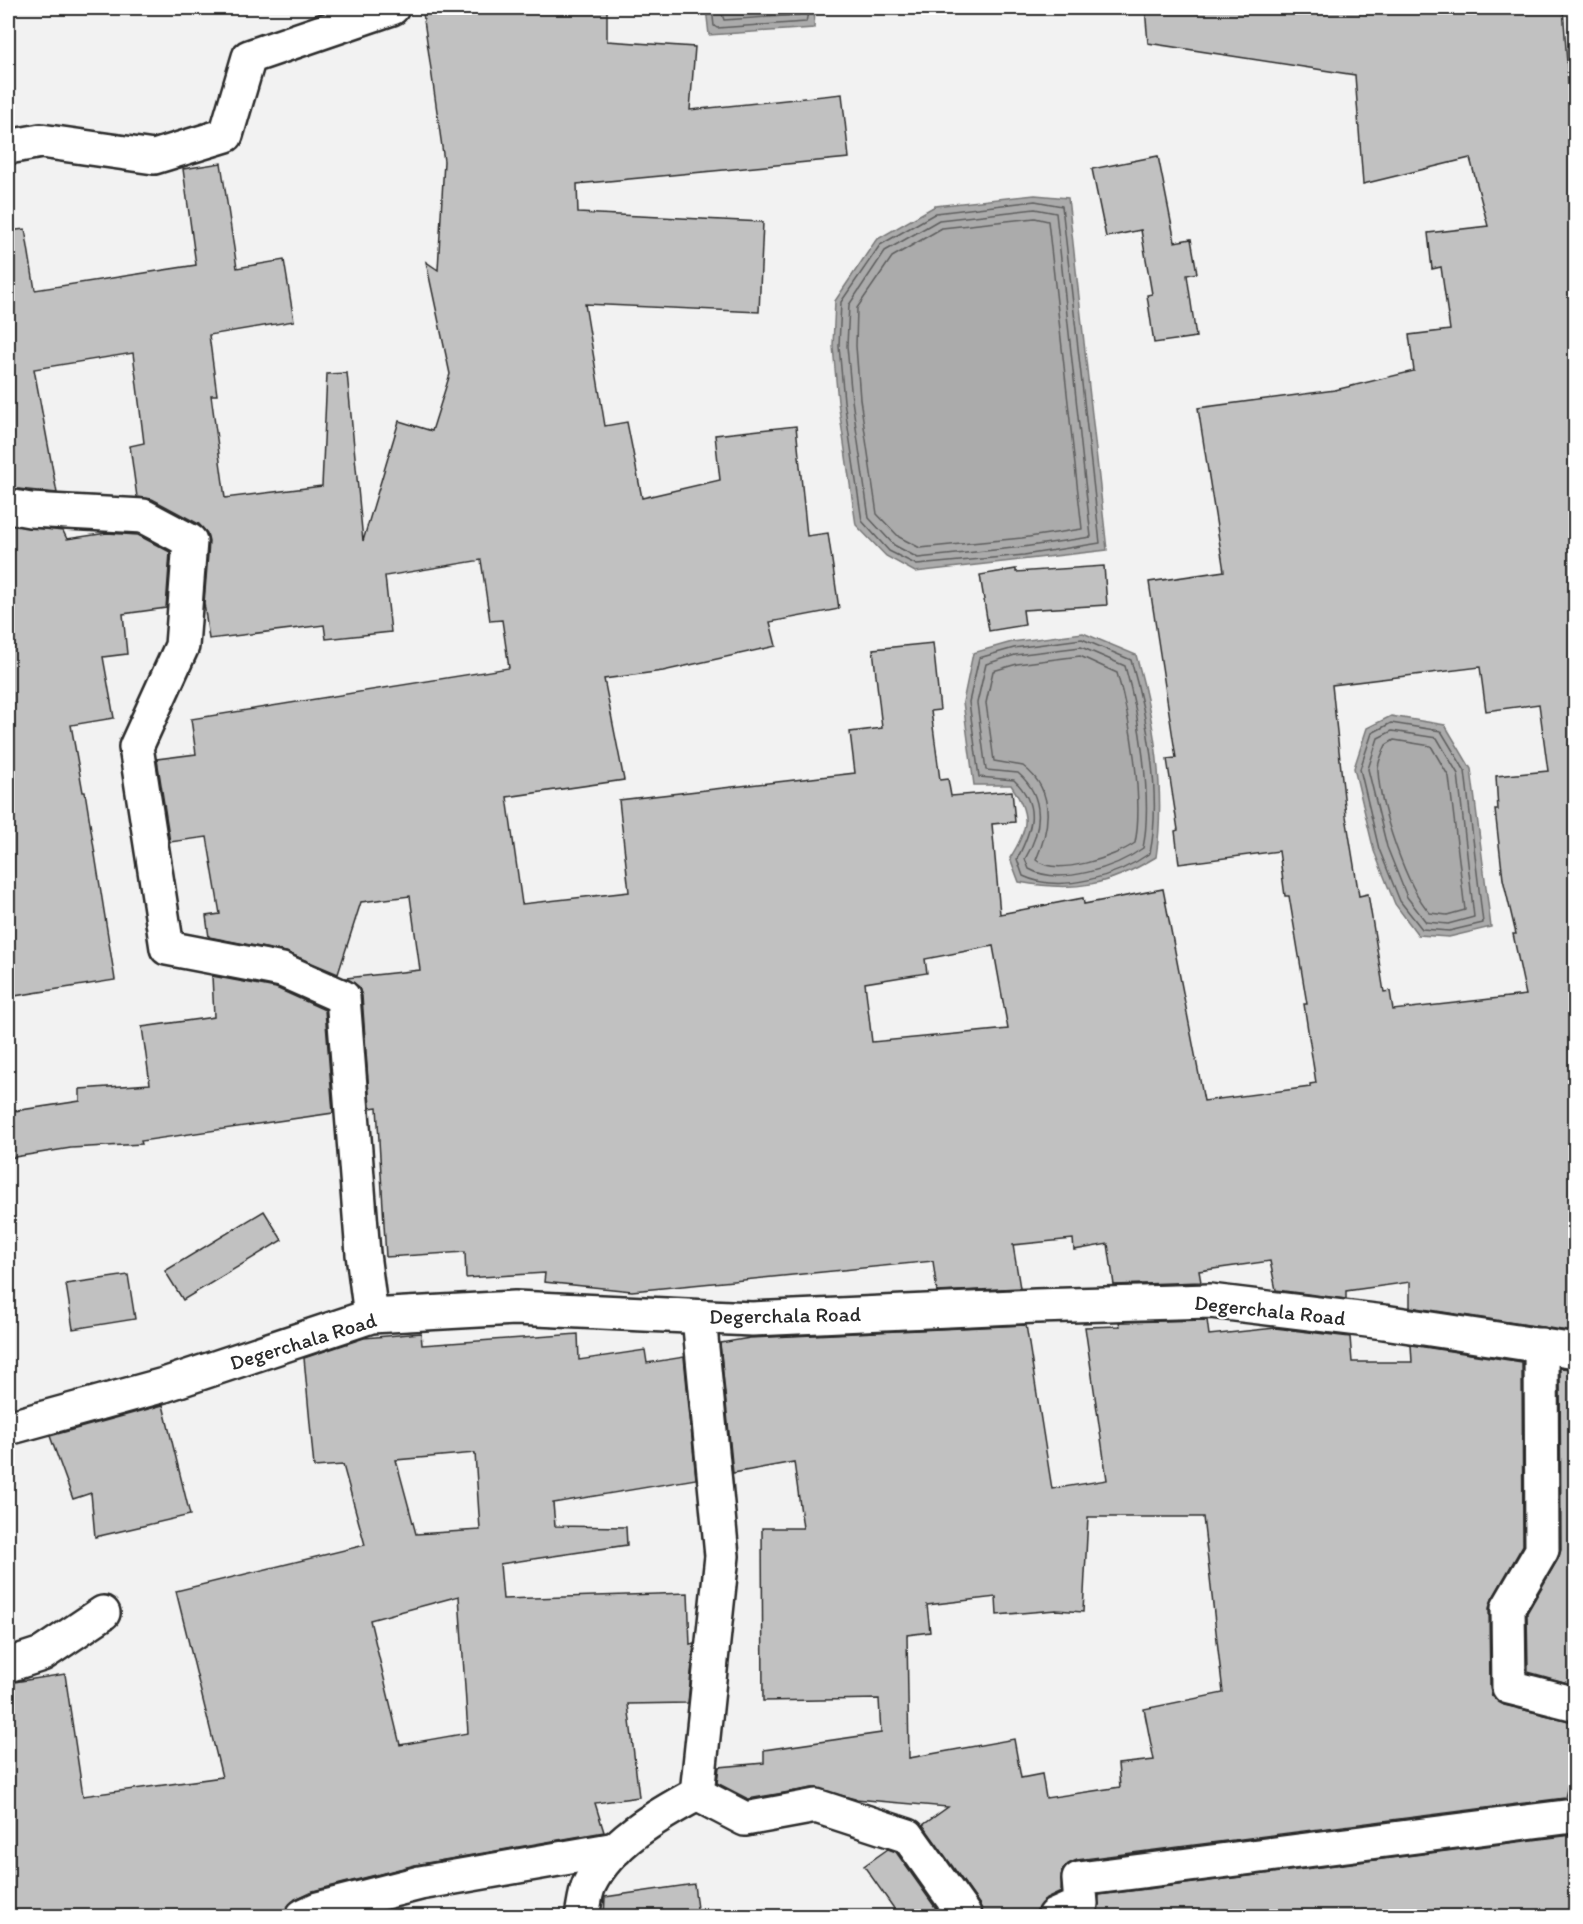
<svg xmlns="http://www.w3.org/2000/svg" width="1583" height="1924" font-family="Itim,sans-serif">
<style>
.water{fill:#ababab;stroke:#787878;stroke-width:1.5}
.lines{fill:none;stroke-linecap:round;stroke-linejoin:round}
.shore{stroke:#5e5e5e;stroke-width:1.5}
.building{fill:#c1c1c1;stroke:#2b2b2b;stroke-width:1.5;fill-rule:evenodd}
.street-casing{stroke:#2b2b2b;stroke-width:38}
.street{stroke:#fff;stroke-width:33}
.labels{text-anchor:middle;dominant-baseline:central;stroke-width:4.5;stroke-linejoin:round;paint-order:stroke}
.street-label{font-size:21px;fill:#2b2b2b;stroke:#fff}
</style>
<rect width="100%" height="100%" fill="#f2f2f2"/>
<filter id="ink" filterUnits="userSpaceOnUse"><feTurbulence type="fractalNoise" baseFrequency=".0167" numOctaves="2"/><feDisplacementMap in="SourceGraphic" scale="12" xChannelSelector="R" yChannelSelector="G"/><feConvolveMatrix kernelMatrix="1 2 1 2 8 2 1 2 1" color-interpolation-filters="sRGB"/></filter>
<g filter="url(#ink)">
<g class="water">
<polygon points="706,8 815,8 814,28 709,35"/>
<polygon points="1035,195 1068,198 1107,550 915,572 886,556 856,525 838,402 833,346 835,301 876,240 935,206"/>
<path d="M1083,633L1136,655C1154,719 1166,791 1156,857C1108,886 1074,892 1019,882L1010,858C1029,828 1031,815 1011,785H974L963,702L973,653L1012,642Z"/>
<polygon points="1391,716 1445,725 1471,769 1491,927 1449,937 1418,935 1395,904 1374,851 1354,768 1367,728"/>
</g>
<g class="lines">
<g class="shore">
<polyline points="712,8 714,26 717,28 806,22 809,8"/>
<polyline points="720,8 724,20 799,15 802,8"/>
<polygon points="1035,201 1062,206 1100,543 1024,555 917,565 889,551 862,521 844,401 839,346 841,302 880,245 936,213"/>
<polygon points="1035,209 1056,213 1091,537 1023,547 918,558 894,545 869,518 852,400 847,346 849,305 885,251 939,220"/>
<polygon points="1035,218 1048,221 1082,529 1022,538 920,548 899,537 877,514 860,399 856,346 857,308 892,257 942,228"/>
<path d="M1082,639L1131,660C1147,716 1162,796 1150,853C1118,876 1060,894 1023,876L1017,859C1032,830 1041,806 1014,780L979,777L969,702L979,658L1014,648Z"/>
<path d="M1081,647L1125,666C1139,715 1153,798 1143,848C1116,868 1059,886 1029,869L1025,859C1042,831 1046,797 1018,773L986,770L977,703L986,664L1015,655Z"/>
<path d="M1080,656L1117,673C1130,717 1144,799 1135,843C1115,857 1056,877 1036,860C1050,828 1056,791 1023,766L994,761L986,703L993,671L1017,664Z"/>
<polygon points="1391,723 1441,731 1465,771 1483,923 1449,931 1422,929 1400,901 1379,849 1360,769 1372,733"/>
<polygon points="1392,731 1437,738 1458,774 1474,917 1448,924 1426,922 1407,897 1387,847 1368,769 1378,738"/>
<path d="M1394,740L1431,746L1449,777L1465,910L1447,915L1430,913C1406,887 1380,807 1378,771C1377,763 1383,752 1386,745Z"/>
</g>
</g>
<g class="building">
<path d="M455,8H607V41L695,47L690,110L842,94L849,158L577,184L578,213L763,222L759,312L585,304L605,426L627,422L642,498L720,480L715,435L796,426L807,536L828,533L839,609L770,622L776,646L663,671L604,679L624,780L507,797L522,904L629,892L619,800L855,773L850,732L882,728L873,649L933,643L940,710L931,711L940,780L948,779L951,796L1012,791L1015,822L992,824L1000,914L1083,898L1084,904L1163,889L1204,1101L1310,1087V1084L1316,1083L1304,1004H1307L1289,896H1285L1279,851L1179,864L1175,831L1178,830L1167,759L1176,758L1149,582L1224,571L1198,408L1335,390L1414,371L1409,335L1450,330L1441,267L1432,269L1428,233L1488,226L1470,158L1363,184L1355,75L1148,43L1145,8H1563L1575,173V1332L1410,1307V1282L1346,1291V1299L1276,1290L1270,1261L1199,1271L1201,1282L1114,1285L1108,1244L1074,1250L1073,1239L1013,1245L1020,1288L937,1292L933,1261L632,1291L544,1282L545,1273L466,1278L465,1252L386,1257L377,1107L370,1108L362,996L358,986L346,978L420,970L410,896L361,902L338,974L286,952L209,937L206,916L220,914L207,837L170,842L157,759L196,754L191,719L509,668L502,620L490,621L481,560L385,576L391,632L326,639L324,625L209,639L204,603L209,542L207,533L199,524L152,499L137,497L130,446L144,443L133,353L34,369L57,493L8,488V231L25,229L35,290L196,265L183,169L221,163L237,268L284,260L294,321L209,335L217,395H211L225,498L322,486L327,374L347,373L363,541L399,421L432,431L450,374L426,262L438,270L444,161L423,13ZM1480,667L1486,711L1539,704L1548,771L1496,776L1498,810H1495L1503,879L1516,934H1513L1526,995L1393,1010L1390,991L1384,992L1368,894L1359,896L1346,816L1332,685ZM993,946L1008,1029L872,1042L865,983L927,973L925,959Z"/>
<polygon points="1158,156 1175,242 1191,239 1197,273 1187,275 1196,337 1154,343 1147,295 1152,294 1141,230 1106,237 1092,169"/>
<polygon points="8,525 63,531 67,539 107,533 138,535 170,552 166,608 123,614 127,654 103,657 114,718 71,725 83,792 85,792 115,980 8,997"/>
<polygon points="1104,566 1107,605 1023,610 1025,625 989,631 980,575 1016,569 1016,572"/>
<polygon points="212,976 276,988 325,1010 333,1113 141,1141 142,1144 71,1148 8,1158 8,1112 80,1101 80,1089 150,1084 142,1027 214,1017"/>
<polygon points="264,1211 282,1240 183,1300 165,1271"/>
<polygon points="128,1275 135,1319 73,1329 66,1284"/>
<path d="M1207,1320L1209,1335L1275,1328L1350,1337L1352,1362H1412L1411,1345L1522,1362L1523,1545L1492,1599L1489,1608L1490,1687L1492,1696L1504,1705L1575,1722V1754L1565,1798L1077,1860L1068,1864L1062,1871L1061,1892L1046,1899L1037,1911L983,1917L980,1905L923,1825L948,1807L855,1799L813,1788L748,1799L717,1783L719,1767L764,1763V1750L881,1733L879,1699L763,1701L762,1528H803L794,1462L733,1473L720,1343L750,1338L1026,1325L1052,1489L1107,1480L1085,1327L1120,1326L1119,1322ZM1088,1517H1203L1223,1693L1144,1709L1154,1760L1118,1764L1120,1787L1046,1798L1042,1774L1021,1778L1014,1739L909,1758L907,1635L930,1632L927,1605L996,1597L997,1615L1056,1610L1083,1612Z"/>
<path d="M421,1333L422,1345L578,1334L579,1360L645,1350L647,1363L684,1357L696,1479L553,1503L555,1526L626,1527L627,1545L500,1564L503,1599L688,1593L690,1645L694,1644L688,1703L628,1704L639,1797L595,1803L604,1832L415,1865L313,1891L295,1899L286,1910L259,1917H8V1683L65,1674L83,1796L222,1777L176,1591L365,1545L343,1465L314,1467L304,1358L364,1338ZM475,1453L480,1530L416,1534L396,1460ZM459,1596L468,1733L400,1745L370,1620Z"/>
<polygon points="1560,1368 1575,1369 1575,1685 1528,1672 1527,1613 1558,1559 1561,1550"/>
<polygon points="163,1405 190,1515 95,1537 91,1493 73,1499 50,1436"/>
<polygon points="1572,1835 1575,1841 1575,1917 1094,1917 1097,1913 1099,1895"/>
<polygon points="888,1849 896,1852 942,1917 900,1917 864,1866"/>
<polygon points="694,1884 698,1917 604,1917 605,1897"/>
</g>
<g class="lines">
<g class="street-casing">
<g id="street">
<polyline points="8,147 41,141 154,157 226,135 249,57 392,8"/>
<polyline points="8,506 30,510 143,516 190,541 182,646 136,747 167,948 282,970 343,997 363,1254 371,1316"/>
<polyline points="1541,1345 1542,1550 1508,1608 1509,1687 1576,1704"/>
<polyline points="8,1428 164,1385 371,1316 515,1308 752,1319 1036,1306 1210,1301 1384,1322 1576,1351"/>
<polyline points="8,1665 42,1654 103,1613"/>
<polyline points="697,1794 745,1819 816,1806 908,1836 965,1916"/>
<polyline points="303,1916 318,1909 420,1883 616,1849"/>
<path d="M582,1916C584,1907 585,1894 589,1885C609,1843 658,1815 697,1794L722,1556L699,1317"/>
<polyline points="1054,1916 1081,1904 1079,1879 1573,1816"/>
</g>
</g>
<use href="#street" class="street"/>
</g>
</g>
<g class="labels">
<g class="street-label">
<text transform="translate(1270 1310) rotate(6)">Degerchala Road</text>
<text transform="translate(785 1315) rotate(-1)">Degerchala Road</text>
<text transform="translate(303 1341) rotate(-17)">Degerchala Road</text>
</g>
</g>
<rect width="1583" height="1924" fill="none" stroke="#fff" stroke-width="30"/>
<rect x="15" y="15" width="1553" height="1894" fill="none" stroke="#2b2b2b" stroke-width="2" filter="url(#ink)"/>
</svg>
